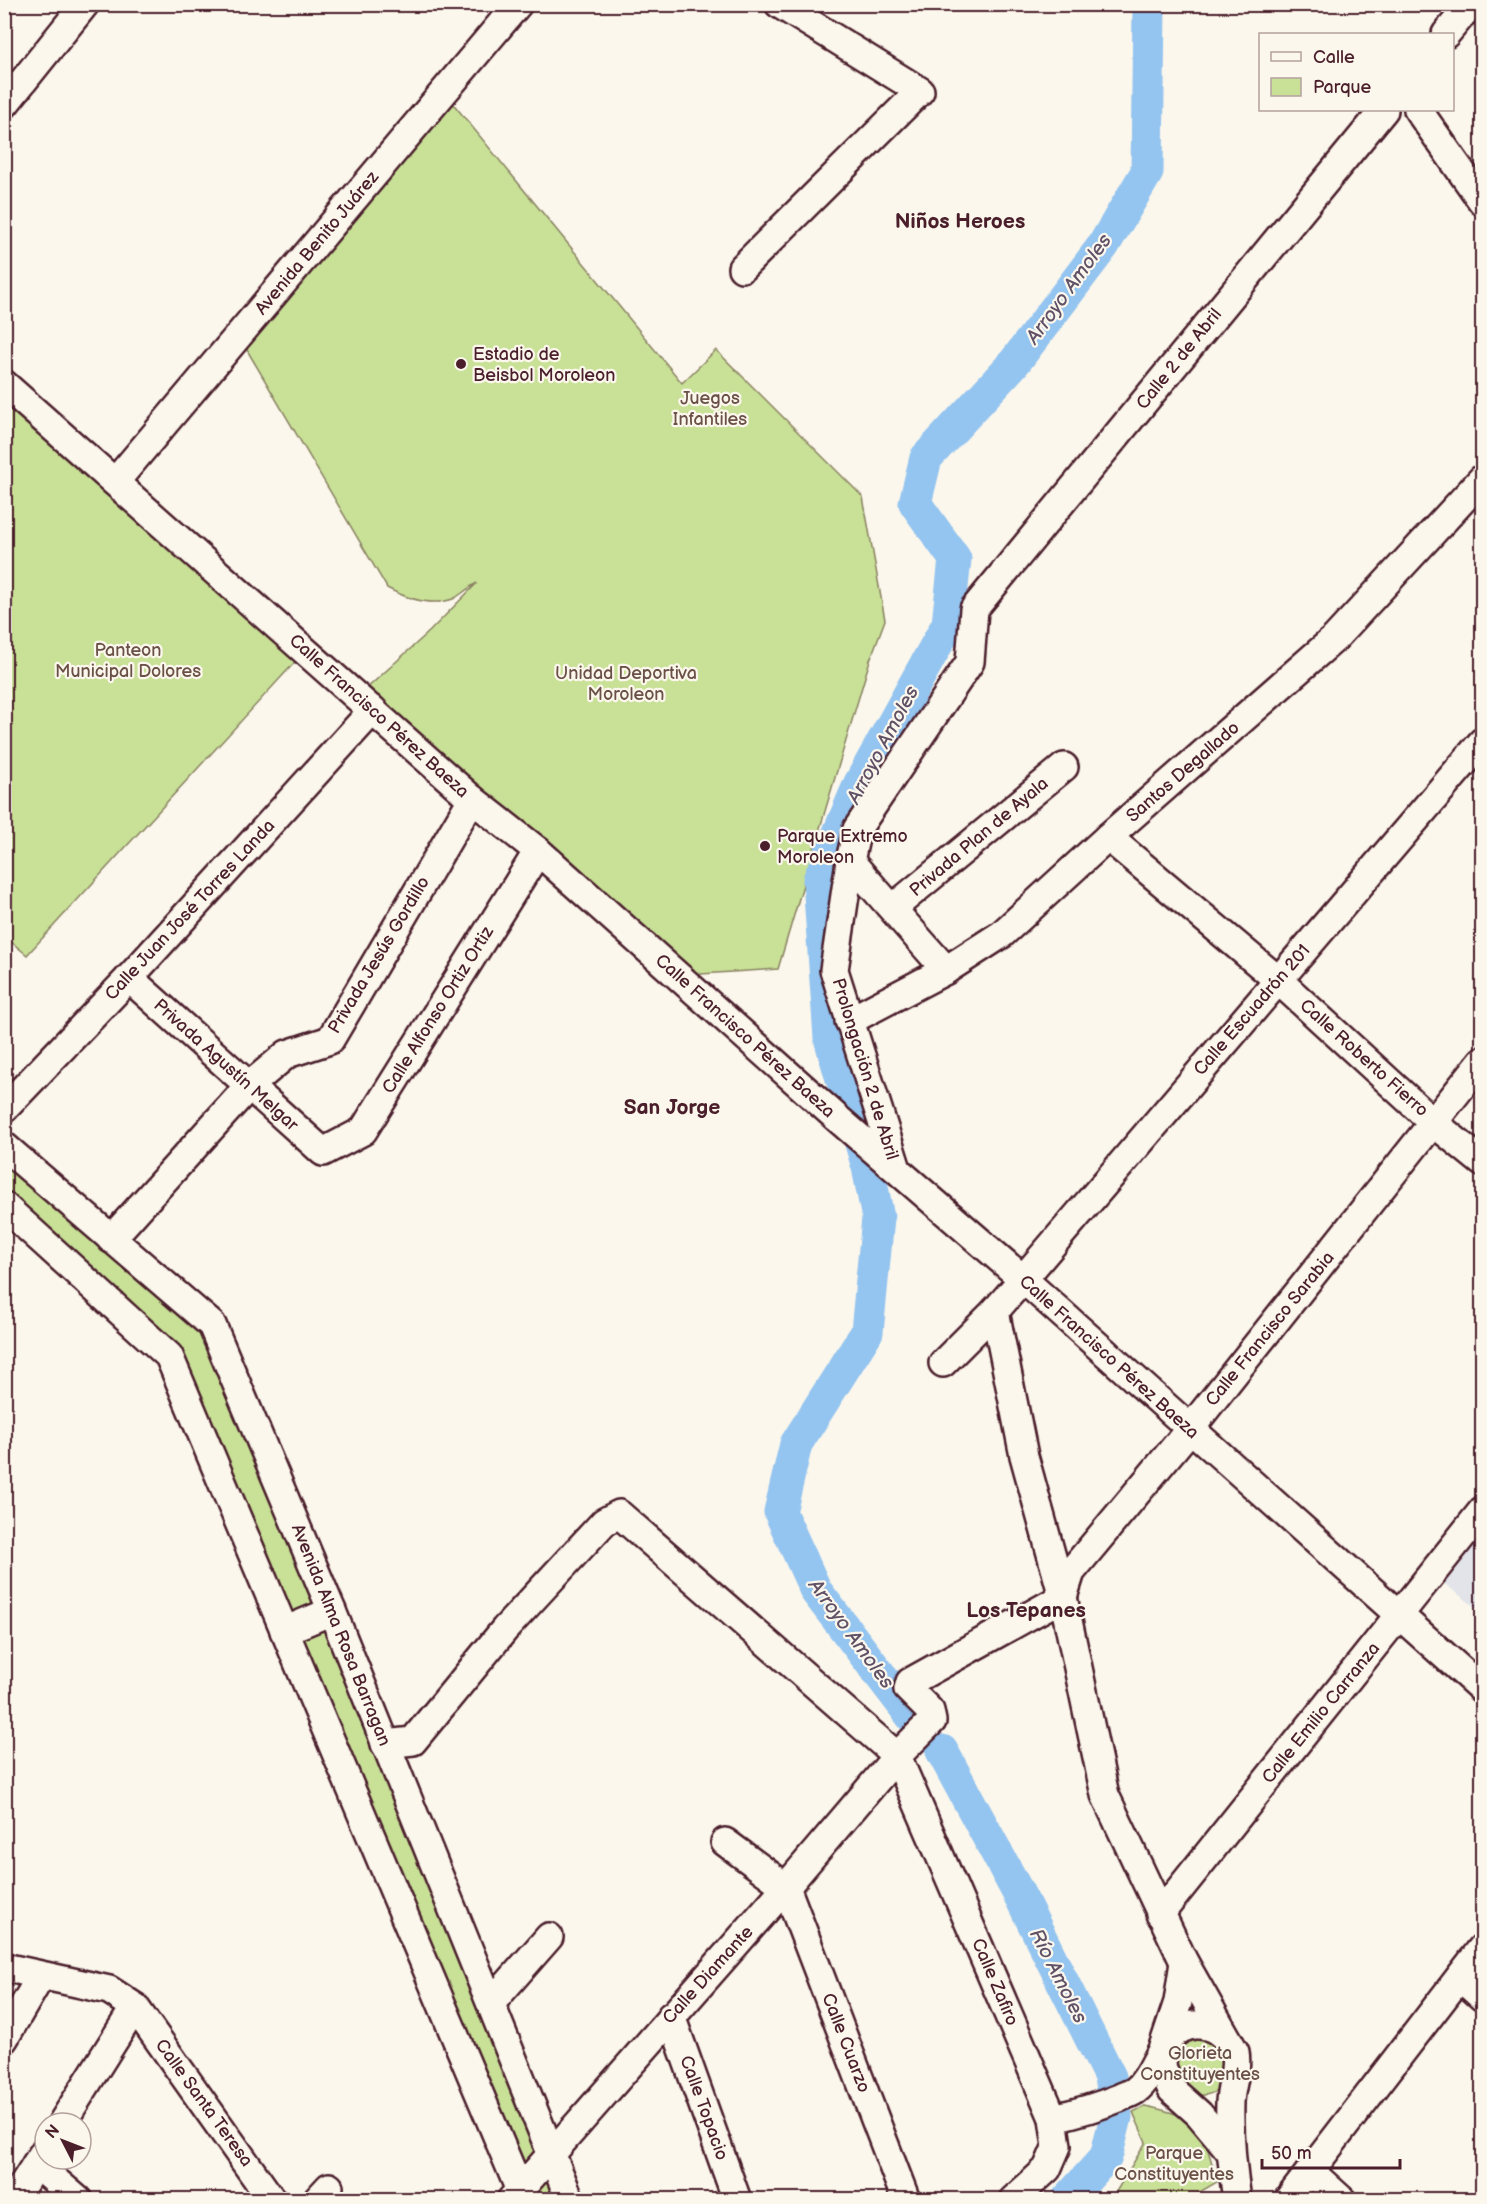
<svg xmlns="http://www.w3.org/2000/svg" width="1487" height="2204" font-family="'Balsamiq Sans',sans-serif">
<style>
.built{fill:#e2e4ea}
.green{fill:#c8e197;stroke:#898061;stroke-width:1.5}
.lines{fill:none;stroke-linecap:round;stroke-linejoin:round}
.river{stroke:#94c4f0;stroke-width:33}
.minor-casing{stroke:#4a1f2b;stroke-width:32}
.minor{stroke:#fbf7ec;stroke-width:27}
.poi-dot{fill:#4a1f2b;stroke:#fbf7ec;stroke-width:2}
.labels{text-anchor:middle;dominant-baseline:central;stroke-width:4.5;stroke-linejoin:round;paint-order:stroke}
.street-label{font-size:18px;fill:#4a1f2b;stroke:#fbf7ec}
.poi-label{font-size:18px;fill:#4a1f2b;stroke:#fbf7ec;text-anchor:start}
.park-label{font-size:18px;fill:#6a5046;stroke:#fbf7ec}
.water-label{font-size:20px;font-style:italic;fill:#605166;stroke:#fbf7ec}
.quarter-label{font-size:21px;font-weight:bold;fill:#4a1f2b;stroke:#fbf7ec}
</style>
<rect width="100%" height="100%" fill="#fbf7ec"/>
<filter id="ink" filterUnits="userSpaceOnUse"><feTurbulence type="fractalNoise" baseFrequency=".0167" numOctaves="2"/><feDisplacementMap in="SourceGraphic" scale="12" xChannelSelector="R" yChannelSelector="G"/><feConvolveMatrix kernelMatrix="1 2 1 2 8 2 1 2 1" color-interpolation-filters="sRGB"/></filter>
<g filter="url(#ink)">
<polygon class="built" points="1482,1517 1482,1612 1434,1576"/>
<g class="green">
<path d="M451,101L682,383L716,350L863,497L885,620L870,660L778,969L685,975L365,690L430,631L477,583C469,587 461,595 453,599C431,607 406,598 387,588L244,345Z"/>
<polygon points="4,384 306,650 27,955 4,936"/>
<polygon points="4,1146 209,1326 577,2199 524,2199 169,1356 5,1206"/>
<path d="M1183,2035L1226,2042L1224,2086C1212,2095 1203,2097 1189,2094L1168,2055Z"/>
<path d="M1145,2106C1204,2118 1202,2128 1217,2182L1188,2199L1111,2200L1146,2142L1133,2112Z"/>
</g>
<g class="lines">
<g class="river">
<polyline points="917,1723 816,1591 780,1512 796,1444 867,1332 878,1218 868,1167 830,1038 819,880 860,783 948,624 955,559 915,503 926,458 1014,363 1103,246 1147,172 1149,4"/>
<polyline points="942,1751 1021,1898 1110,2077 1116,2117 1106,2157 1067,2200"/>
</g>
<g class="minor-casing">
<g id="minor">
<polyline points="1446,34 1471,4"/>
<polyline points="4,105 85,4"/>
<polyline points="1418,110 1482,201"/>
<polyline points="742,268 920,91 779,4"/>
<polyline points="4,384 472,799 538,851 837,1118 1023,1279 1482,1689"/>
<polyline points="115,482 518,4"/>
<polyline points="1108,837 1278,980 1434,1123 1482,1162"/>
<polyline points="850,861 946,970"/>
<polyline points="893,908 1064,767"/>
<polyline points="129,978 323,1152 363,1131 538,851"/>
<polyline points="849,1021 946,970 1002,934 1108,837 1335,638 1482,479"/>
<polyline points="4,1109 129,978 373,710"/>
<polyline points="4,1146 212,1325 332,1611 570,2200"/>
<polyline points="897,1169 834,970 850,861 857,829 970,662 974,609 1384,110"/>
<polyline points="4,1206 169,1356 524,2200"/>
<polyline points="111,1239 249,1086 287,1054 330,1040 472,799"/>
<path d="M995,1311L1024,1456L1063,1597L1105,1795L1184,1962L1235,2052C1238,2070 1231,2085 1230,2102C1229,2136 1232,2167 1237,2200"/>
<polyline points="943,1363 995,1311 1023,1279 1482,742"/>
<polyline points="284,1631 332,1611"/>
<polyline points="385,1744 413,1741 505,1629 604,1522 619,1514 897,1756 1053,2118 1057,2146 1047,2169 1013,2200"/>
<polyline points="725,1842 786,1887 906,2200"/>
<polyline points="1160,1914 1482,1511"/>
<polyline points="1184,1962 1178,2002 1163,2047 1162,2067 1172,2090 1199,2114 1230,2151"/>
<polyline points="4,1967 109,1990 135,2007 272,2200"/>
<polyline points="1460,1977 1482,1997"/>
<polyline points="492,2002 549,1937"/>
<polyline points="671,2016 737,2200"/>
<polyline points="4,2039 41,1976"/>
<path d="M1053,2118C1076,2113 1097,2107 1119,2098C1124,2095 1131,2094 1136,2090C1160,2071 1159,2028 1195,2025C1209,2024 1218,2030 1227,2039"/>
<polyline points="62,2123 135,2007"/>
<polyline points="36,2164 78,2200"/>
<polyline points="1310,2171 1342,2200"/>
<polyline points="13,2200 45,2150"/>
<polyline points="317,2200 329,2187"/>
<polyline points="511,2200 786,1887 897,1756 932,1721 930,1711 908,1689 910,1682 1063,1597 1071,1572 1190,1429 1482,1061"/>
<polyline points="1288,2200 1482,1948"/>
</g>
</g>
<use href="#minor" class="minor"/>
</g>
</g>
<g class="poi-dot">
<circle cx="461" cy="364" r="6"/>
<circle cx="765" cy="846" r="6"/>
</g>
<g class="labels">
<g class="street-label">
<text transform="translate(317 243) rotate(-50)">Avenida Benito Juárez</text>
<text transform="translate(1179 359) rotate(-51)">Calle 2 de Abril</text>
<text transform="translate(379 716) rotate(42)">Calle Francisco Pérez Baeza</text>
<text transform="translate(1183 772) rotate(-41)">Santos Degallado</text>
<text transform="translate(979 837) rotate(-40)">Privada Plan de Ayala</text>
<text transform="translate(190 910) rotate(-47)">Calle Juan José Torres Landa</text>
<text transform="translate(379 955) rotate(-59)">Privada Jesús Gordillo</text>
<text transform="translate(438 1010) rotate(-58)">Calle Alfonso Ortiz Ortiz</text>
<text transform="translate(1252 1010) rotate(-49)">Calle Escuadrón 201</text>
<text transform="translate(745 1036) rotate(42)">Calle Francisco Pérez Baeza</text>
<text transform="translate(1364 1058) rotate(42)">Calle Roberto Fierro</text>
<text transform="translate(226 1065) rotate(42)">Privada Agustín Melgar</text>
<text transform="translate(865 1069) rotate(73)">Prolongación 2 de Abril</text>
<text transform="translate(1270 1329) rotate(-51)">Calle Francisco Sarabia</text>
<text transform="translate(1109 1357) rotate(42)">Calle Francisco Pérez Baeza</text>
<text transform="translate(341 1635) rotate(68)">Avenida Alma Rosa Barragan</text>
<text transform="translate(1321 1713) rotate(-51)">Calle Emilio Carranza</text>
<text transform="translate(708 1975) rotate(-48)">Calle Diamante</text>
<text transform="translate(995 1982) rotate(67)">Calle Zafiro</text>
<text transform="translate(846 2043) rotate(69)">Calle Cuarzo</text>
<text transform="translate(204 2103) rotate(54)">Calle Santa Teresa</text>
<text transform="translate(704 2108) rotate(70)">Calle Topacio</text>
</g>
<g class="poi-label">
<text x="473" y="354">Estadio de<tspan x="473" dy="21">Beisbol Moroleon</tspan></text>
<text x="777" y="836">Parque Extremo<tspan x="777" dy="21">Moroleon</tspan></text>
</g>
<g class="park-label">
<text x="710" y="398">Juegos<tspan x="710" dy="21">Infantiles</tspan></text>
<text x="128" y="650">Panteon<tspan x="128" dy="21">Municipal Dolores</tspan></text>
<text x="626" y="673">Unidad Deportiva<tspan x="626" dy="21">Moroleon</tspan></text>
<text x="1200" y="2053">Glorieta<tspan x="1200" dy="21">Constituyentes</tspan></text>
<text x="1174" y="2153">Parque<tspan x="1174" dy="21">Constituyentes</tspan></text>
</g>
<g class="water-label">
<text transform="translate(1069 289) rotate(-54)">Arroyo Amoles</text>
<text transform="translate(883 745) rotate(-62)">Arroyo Amoles</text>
<text transform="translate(851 1634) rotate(54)">Arroyo Amoles</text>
<text transform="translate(1058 1976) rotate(63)">Río Amoles</text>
</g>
<g class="quarter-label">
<text x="960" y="221">Niños Heroes</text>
<text x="672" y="1107">San Jorge</text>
<text x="1026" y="1610">Los Tepanes</text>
</g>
</g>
<rect width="1487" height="2204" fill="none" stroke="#fbf7ec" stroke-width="24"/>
<rect x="12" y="12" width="1463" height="2180" fill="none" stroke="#4a1f2b" stroke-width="2" filter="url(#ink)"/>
<rect x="1259" y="33" width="195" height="78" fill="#fbf7ec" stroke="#b4a19f" stroke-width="1.5"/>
<rect x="1271" y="52" width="30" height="9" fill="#fbf7ec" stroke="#b4a19f" stroke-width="1.5"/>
<text x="1313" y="63" font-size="18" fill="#4a1f2b">Calle</text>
<rect x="1271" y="78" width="30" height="18" fill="#c8e197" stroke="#b4a19f" stroke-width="1.5"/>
<text x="1313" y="93" font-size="18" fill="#4a1f2b">Parque</text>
<g transform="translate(63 2141) rotate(312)"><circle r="28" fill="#fbf7ec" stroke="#b4a19f" stroke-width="1.5"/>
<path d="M0-4.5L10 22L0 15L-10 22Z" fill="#4a1f2b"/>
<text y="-9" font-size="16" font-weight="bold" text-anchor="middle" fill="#4a1f2b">N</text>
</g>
<path d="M1262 2159v9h138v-9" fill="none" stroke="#4a1f2b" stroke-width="3"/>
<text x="1271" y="2159" font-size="18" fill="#4a1f2b" stroke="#fbf7ec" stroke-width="4.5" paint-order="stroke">50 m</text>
</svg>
